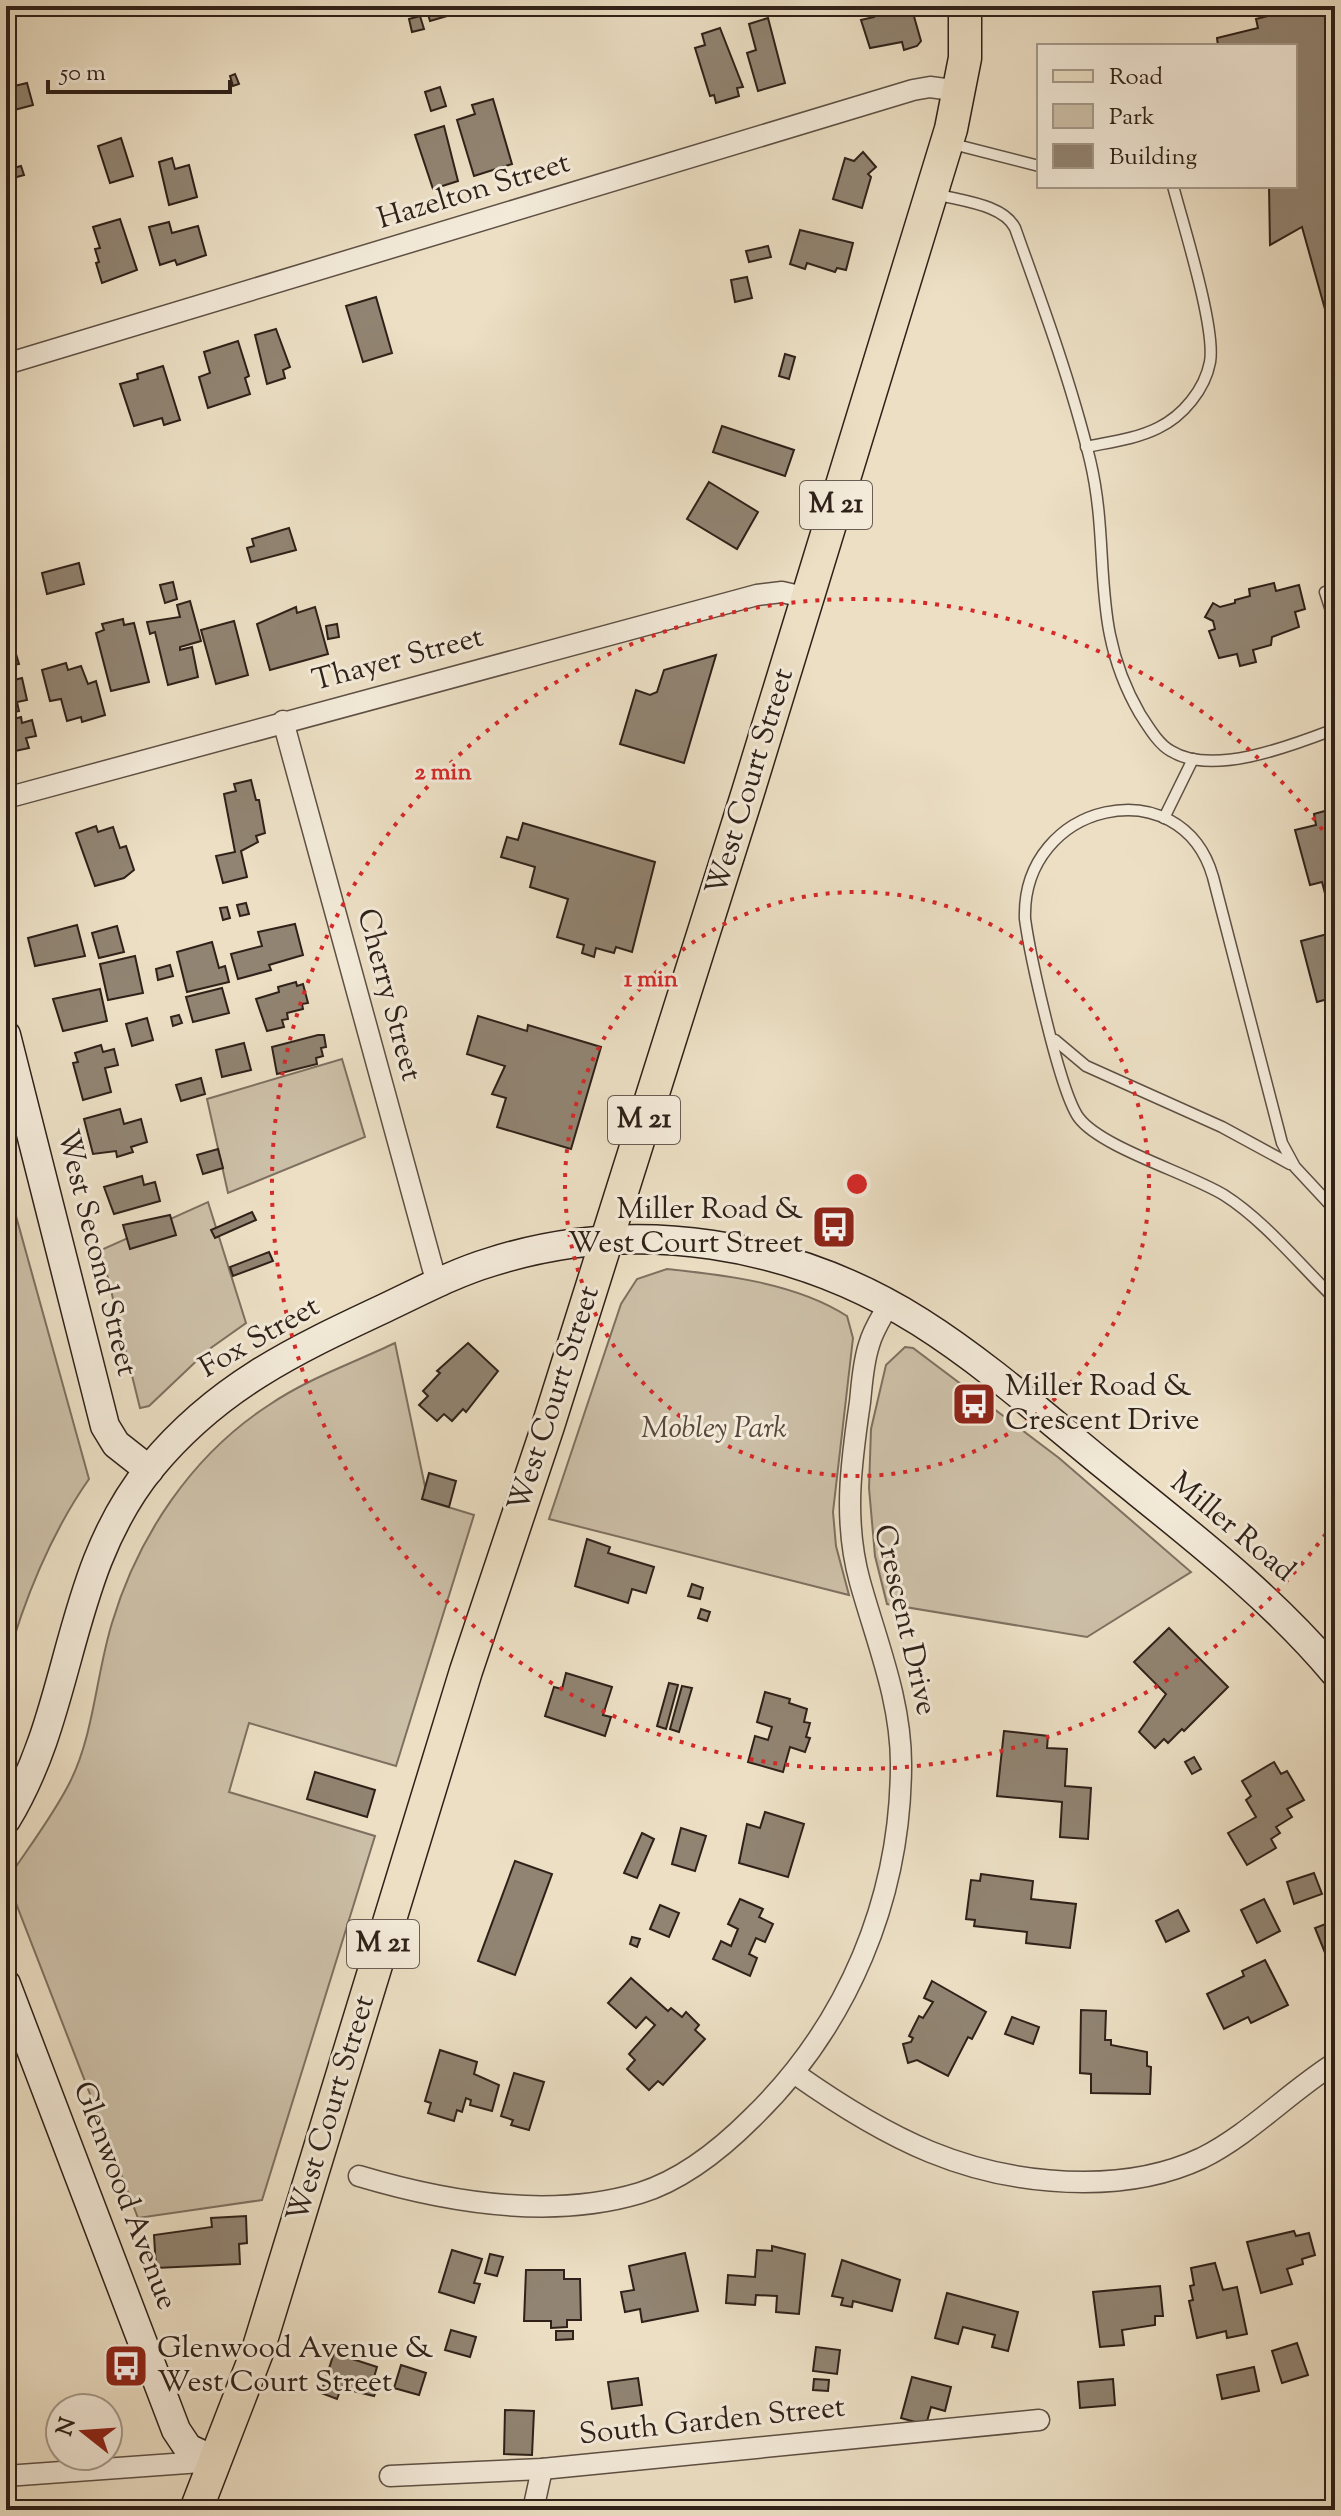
<svg xmlns="http://www.w3.org/2000/svg" width="1341" height="2516" font-family="'Sorts Mill Goudy',serif">
<style>
.green{fill:#ccbfa7;stroke:#7e7060;stroke-width:2}
.building{fill:#918472;stroke:#2f2119;stroke-width:2}
.lines{fill:none;stroke-linecap:round;stroke-linejoin:round}
.lane-casing{stroke:#5e5044;stroke-width:13}
.street-casing{stroke:#5e5044;stroke-width:23}
.secondary-casing{stroke:#2f2119;stroke-width:31}
.primary-casing{stroke:#2f2119;stroke-width:35}
.lane{stroke:#f3ead9;stroke-width:10}
.street{stroke:#f3ead9;stroke-width:20}
.secondary{stroke:#f3ead9;stroke-width:28}
.primary{stroke:#ecdfc4;stroke-width:32}
.ring{fill:none;stroke:#d62828;stroke-width:4;stroke-dasharray:4 8}
.labels{text-anchor:middle;dominant-baseline:central;stroke-width:6;stroke-linejoin:round;paint-order:stroke}
.shield{fill:#f3ead9;stroke:#6a5d53;stroke-width:2}
.shield-label{font-size:28px;font-weight:bold;fill:#2f2119}
.street-label{font-size:30px;fill:#2f2119;stroke:#f3ead9}
.poi-label{font-size:30px;fill:#2f2119;stroke:#f3ead9;text-anchor:start}
.park-label{font-size:30px;font-style:italic;fill:#56483c;stroke:#f3ead9}
.centre{fill:#d62828;stroke:#f3ead9;stroke-width:4}
.ring-label{font-size:24px;text-anchor:middle;font-weight:bold;fill:#d62828;stroke:#f3ead9;stroke-width:6;stroke-linejoin:round;paint-order:stroke}
</style>
<rect width="100%" height="100%" fill="#ecdfc4"/>
<filter id="stains"><feTurbulence type="fractalNoise" baseFrequency=".0025" numOctaves="4"/><feColorMatrix values="0 0 0 0 .2 0 0 0 0 .09 0 0 0 0 .02 0 0 0 .5 -.17"/></filter>
<radialGradient id="worn" r=".72"><stop offset=".6" stop-color="#630" stop-opacity="0"/><stop offset="1" stop-color="#630" stop-opacity=".3"/></radialGradient>
<g class="green">
<polygon points="342,1059 365,1137 228,1193 207,1099"/>
<path d="M6,1180L89,1479C51,1533 23,1602 6,1665Z"/>
<polygon points="208,1202 246,1323 208,1350 149,1406 140,1408 101,1250"/>
<path d="M667,1269C725,1275 796,1283 847,1316L853,1338L833,1512L836,1546L849,1595L549,1519L621,1304L637,1279Z"/>
<path d="M395,1343L428,1501L474,1515L396,1766L249,1723L229,1792L375,1836L262,2200L138,2218L7,1880C28,1848 53,1816 70,1782C94,1734 96,1675 112,1623C138,1536 192,1455 269,1405C307,1379 353,1363 395,1343Z"/>
<polygon points="905,1347 913,1348 1059,1458 1191,1572 1087,1637 887,1604 875,1556 869,1488 871,1429 886,1365"/>
</g>
<g class="building">
<polygon points="452,6 454,14 430,21 426,7"/>
<polygon points="898,6 911,6 921,41 917,46 904,50 902,42 870,48 861,20 874,17 873,12"/>
<polygon points="1308,6 1335,6 1335,345 1302,227 1270,245 1269,186 1295,186 1295,46 1218,46 1217,38 1258,28 1256,19"/>
<polygon points="420,16 424,29 412,32 409,19"/>
<polygon points="768,18 785,83 758,91 747,53 756,50 749,24"/>
<polygon points="720,28 743,87 737,88 739,96 716,103 714,95 710,96 695,48 705,45 702,34"/>
<polygon points="235,74 239,84 233,86 230,76"/>
<polygon points="27,83 33,105 7,112 6,88"/>
<polygon points="440,87 446,106 431,111 425,92"/>
<polygon points="493,99 512,164 474,176 457,120 475,114 472,105"/>
<polygon points="444,126 458,181 433,189 415,135"/>
<polygon points="121,138 133,176 110,183 98,146"/>
<polygon points="863,152 876,167 868,174 871,177 862,208 833,199 845,158 854,161"/>
<polygon points="172,158 175,169 189,165 197,197 169,205 159,162"/>
<polygon points="21,166 24,175 6,180 6,170"/>
<polygon points="120,219 137,270 102,283 96,263 99,262 95,249 100,248 93,227"/>
<polygon points="169,222 172,233 198,226 206,255 177,265 175,260 160,265 149,227"/>
<polygon points="800,230 853,243 846,270 837,268 835,272 807,263 805,269 790,264"/>
<polygon points="768,246 771,257 749,262 746,251"/>
<polygon points="6,272 15,306 6,309"/>
<polygon points="747,277 752,298 735,302 731,280"/>
<polygon points="376,297 392,353 363,362 346,306"/>
<polygon points="276,329 290,367 283,370 285,378 267,384 255,335"/>
<polygon points="238,341 249,376 245,378 250,394 208,408 199,377 210,373 204,352"/>
<polygon points="785,354 795,357 789,379 779,376"/>
<polygon points="163,366 180,420 164,425 162,418 134,426 120,384 138,379 137,374"/>
<polygon points="722,426 794,450 785,476 713,452"/>
<polygon points="709,482 758,512 737,549 687,519"/>
<polygon points="289,528 296,550 251,562 247,548 254,546 252,539"/>
<polygon points="79,563 84,584 47,594 42,573"/>
<polygon points="173,582 177,599 165,603 160,585"/>
<polygon points="1274,583 1276,591 1299,585 1305,609 1295,612 1299,627 1272,637 1271,645 1253,650 1256,662 1240,666 1237,654 1219,658 1209,631 1215,629 1213,621 1205,617 1213,603 1220,607 1235,603 1235,600 1250,596 1249,589"/>
<polygon points="190,601 201,641 180,647 180,650 192,647 198,677 168,685 155,632 150,634 147,622 180,617 177,605"/>
<polygon points="296,607 297,613 315,607 328,654 270,670 257,624"/>
<polygon points="123,619 124,625 134,623 149,682 111,691 96,633 104,630 102,624"/>
<polygon points="234,621 248,675 216,684 201,630"/>
<polygon points="337,624 339,637 328,639 326,626"/>
<polygon points="9,631 19,664 8,666 9,674 6,675 6,632"/>
<polygon points="716,655 684,763 620,744 636,690 650,695 657,692 664,670"/>
<polygon points="66,663 68,670 81,666 88,684 96,681 105,715 82,722 81,717 67,721 61,699 50,701 42,670"/>
<polygon points="22,678 27,700 17,702 19,711 6,714 6,682"/>
<polygon points="21,717 22,723 32,720 36,736 26,738 29,748 6,753 6,721"/>
<polygon points="251,780 256,800 259,800 265,833 256,836 258,842 241,851 247,877 223,883 216,856 235,852 224,794 236,791 234,784"/>
<polygon points="1335,808 1335,997 1317,1002 1301,941 1335,932 1322,882 1310,885 1295,830 1316,825 1314,814"/>
<polygon points="523,823 655,862 632,952 616,947 614,953 596,948 594,957 582,953 584,945 557,937 568,899 530,887 535,867 501,857 507,837 518,840"/>
<polygon points="96,826 98,832 113,827 120,848 126,846 134,870 124,878 95,886 76,833"/>
<polygon points="246,903 249,914 240,916 237,905"/>
<polygon points="227,907 230,918 223,920 220,908"/>
<polygon points="295,924 303,955 269,965 271,970 238,979 231,954 262,946 258,932"/>
<polygon points="77,925 85,956 35,966 28,938"/>
<polygon points="117,926 124,952 99,958 92,933"/>
<polygon points="212,942 219,968 225,966 229,982 187,992 177,952"/>
<polygon points="135,956 143,993 108,1000 100,964"/>
<polygon points="170,965 173,976 158,980 156,969"/>
<polygon points="296,982 297,986 303,984 308,1003 302,1004 303,1009 287,1013 288,1019 282,1020 284,1027 267,1031 256,999 279,992 278,987"/>
<polygon points="222,988 229,1013 193,1022 186,997"/>
<polygon points="100,989 107,1021 63,1031 53,999"/>
<polygon points="179,1015 182,1023 173,1026 171,1017"/>
<polygon points="478,1016 527,1031 528,1025 601,1047 571,1149 497,1127 506,1098 492,1094 505,1066 467,1054"/>
<polygon points="147,1018 153,1040 132,1046 126,1024"/>
<polygon points="318,1035 324,1035 326,1047 321,1048 323,1056 316,1058 317,1064 277,1074 272,1047"/>
<polygon points="244,1043 251,1070 222,1077 216,1050"/>
<polygon points="101,1045 103,1052 114,1049 118,1065 105,1068 111,1092 83,1100 73,1063 78,1062 75,1053"/>
<polygon points="201,1078 205,1094 181,1101 176,1085"/>
<polygon points="120,1109 124,1124 141,1119 147,1142 131,1147 133,1152 117,1157 116,1151 93,1154 84,1119"/>
<polygon points="218,1149 223,1168 203,1174 197,1155"/>
<polygon points="142,1176 144,1185 155,1182 160,1201 114,1214 104,1187"/>
<polygon points="252,1212 256,1220 215,1238 211,1230"/>
<polygon points="170,1215 176,1235 130,1249 123,1225"/>
<polygon points="269,1252 273,1261 233,1276 230,1267"/>
<polygon points="468,1343 498,1371 466,1412 463,1409 452,1421 444,1414 437,1421 419,1405 428,1396 423,1391 440,1373 437,1371"/>
<polygon points="429,1473 456,1481 449,1507 422,1499"/>
<polygon points="587,1539 610,1547 608,1553 654,1567 646,1593 632,1589 628,1603 575,1586"/>
<polygon points="692,1584 703,1588 700,1599 688,1596"/>
<polygon points="701,1609 710,1612 707,1621 698,1618"/>
<polygon points="1169,1628 1228,1687 1184,1731 1182,1729 1168,1743 1164,1739 1155,1748 1139,1732 1166,1694 1134,1662"/>
<polygon points="566,1673 612,1687 603,1715 611,1717 605,1736 545,1716 554,1687 562,1689"/>
<polygon points="669,1683 678,1685 666,1729 657,1726"/>
<polygon points="682,1686 692,1688 679,1732 670,1729"/>
<polygon points="765,1692 790,1699 789,1703 807,1709 804,1722 810,1723 806,1737 810,1738 805,1752 790,1747 783,1772 748,1762 755,1736 768,1740 772,1727 757,1722"/>
<polygon points="1004,1731 1048,1736 1047,1748 1067,1749 1065,1786 1091,1788 1088,1839 1060,1837 1062,1802 997,1796"/>
<polygon points="1194,1757 1201,1769 1192,1774 1185,1762"/>
<polygon points="1274,1762 1281,1774 1287,1771 1304,1800 1287,1809 1292,1817 1276,1827 1280,1833 1271,1839 1276,1848 1247,1865 1228,1833 1256,1817 1246,1800 1251,1796 1242,1781"/>
<polygon points="315,1772 375,1790 367,1817 307,1799"/>
<polygon points="765,1812 804,1824 788,1877 739,1863 747,1824 760,1828"/>
<polygon points="681,1828 706,1836 695,1871 672,1864"/>
<polygon points="642,1833 654,1839 637,1878 624,1873"/>
<polygon points="515,1861 552,1874 515,1975 478,1961"/>
<polygon points="1314,1873 1322,1894 1294,1904 1287,1882"/>
<polygon points="981,1874 1033,1881 1031,1899 1076,1904 1070,1948 1026,1943 1027,1932 974,1926 975,1920 966,1919 971,1880 980,1881"/>
<polygon points="740,1899 763,1909 759,1917 773,1924 765,1942 756,1938 749,1954 757,1958 750,1976 713,1959 721,1941 731,1946 738,1929 728,1924"/>
<polygon points="1264,1899 1280,1931 1257,1943 1241,1910"/>
<polygon points="660,1905 679,1913 669,1937 650,1929"/>
<polygon points="1178,1910 1189,1931 1166,1942 1156,1921"/>
<polygon points="1328,1923 1331,1932 1335,1930 1335,1964 1330,1965 1315,1928"/>
<polygon points="632,1937 640,1939 637,1947 630,1944"/>
<polygon points="1265,1960 1288,2005 1251,2023 1248,2017 1224,2029 1207,1994 1244,1976 1242,1971"/>
<polygon points="631,1978 668,2011 671,2008 682,2017 686,2012 699,2025 695,2030 705,2039 663,2085 658,2081 649,2090 627,2069 635,2060 629,2054 655,2025 646,2017 636,2028 608,2003"/>
<polygon points="932,1981 986,2012 972,2039 968,2037 948,2076 917,2060 908,2063 903,2044 911,2042 913,2038 909,2036 919,2016 923,2018 933,2002 924,1998"/>
<polygon points="1081,2010 1106,2011 1105,2040 1111,2040 1111,2045 1147,2052 1147,2066 1151,2067 1150,2094 1091,2093 1091,2074 1080,2073"/>
<polygon points="1012,2017 1039,2027 1033,2044 1005,2034"/>
<polygon points="440,2050 477,2062 474,2074 499,2085 492,2111 470,2105 471,2100 466,2098 462,2112 457,2110 454,2121 428,2113 431,2103 425,2101"/>
<polygon points="514,2073 544,2082 529,2130 511,2125 513,2120 501,2116"/>
<polygon points="246,2216 247,2243 239,2244 240,2264 156,2268 154,2235 212,2227 211,2218"/>
<polygon points="1294,2231 1296,2236 1309,2233 1315,2255 1302,2259 1303,2264 1287,2269 1292,2284 1261,2293 1247,2242"/>
<polygon points="772,2246 805,2254 799,2314 776,2312 777,2296 756,2295 755,2305 726,2303 728,2275 755,2277 757,2250 772,2251"/>
<polygon points="452,2250 482,2259 474,2283 480,2284 474,2303 439,2292"/>
<polygon points="685,2253 698,2311 642,2322 640,2309 625,2312 621,2292 634,2290 629,2266"/>
<polygon points="490,2254 503,2257 497,2276 485,2273"/>
<polygon points="842,2260 900,2280 892,2311 853,2301 852,2307 841,2305 843,2298 832,2296"/>
<polygon points="1215,2263 1223,2290 1237,2287 1247,2334 1227,2338 1226,2331 1197,2338 1189,2301 1193,2300 1190,2286 1194,2285 1191,2268"/>
<polygon points="526,2270 564,2270 564,2279 580,2279 581,2320 567,2320 567,2327 551,2328 551,2321 524,2321"/>
<polygon points="1160,2286 1163,2316 1155,2316 1155,2325 1122,2330 1124,2345 1100,2347 1093,2292"/>
<polygon points="947,2293 1018,2312 1008,2351 992,2347 995,2335 963,2327 958,2344 935,2338"/>
<polygon points="451,2330 476,2337 470,2357 445,2350"/>
<polygon points="556,2331 573,2331 573,2339 556,2340"/>
<polygon points="1297,2343 1308,2375 1282,2383 1272,2351"/>
<polygon points="816,2347 840,2350 837,2374 813,2371"/>
<polygon points="334,2353 377,2367 372,2384 378,2386 374,2396 341,2388 337,2399 321,2393"/>
<polygon points="401,2365 426,2373 419,2395 394,2388"/>
<polygon points="1254,2367 1259,2391 1222,2399 1217,2375"/>
<polygon points="912,2377 951,2387 945,2411 931,2407 926,2425 901,2418"/>
<polygon points="638,2378 642,2405 612,2409 608,2382"/>
<polygon points="814,2379 829,2380 828,2391 813,2390"/>
<polygon points="1113,2379 1115,2405 1080,2408 1078,2382"/>
<polygon points="505,2410 534,2411 532,2455 504,2454"/>
</g>
<g class="lines">
<g class="lane-casing">
<g id="lane">
<polyline points="949,143 1039,166"/>
<path d="M936,194C960,201 1003,204 1015,228C1042,303 1071,382 1090,460C1112,552 1088,625 1140,714C1148,726 1158,744 1171,751C1213,777 1293,745 1335,729"/>
<path d="M1086,447C1110,442 1136,439 1158,428C1183,416 1205,389 1210,362C1216,328 1183,224 1173,186"/>
<polyline points="1325,592 1335,623"/>
<polyline points="1164,818 1193,759"/>
<polyline points="1055,1040 1086,1066 1222,1127 1290,1164"/>
<path d="M1335,1210L1295,1167L1282,1143L1213,877C1181,766 1021,802 1025,919C1030,955 1060,1093 1079,1118C1102,1148 1188,1173 1224,1195C1265,1221 1300,1265 1335,1299"/>
</g>
</g>
<g class="street-casing">
<g id="street">
<polyline points="6,364 913,90 930,87 960,91"/>
<polyline points="283,721 437,1284"/>
<polyline points="6,798 757,595 782,592 808,598"/>
<path d="M794,2073C886,2138 969,2182 1084,2182C1123,2182 1166,2175 1202,2158C1250,2134 1289,2092 1335,2063"/>
<path d="M359,2176C446,2202 550,2220 640,2193C682,2180 721,2149 752,2118C848,2025 901,1898 901,1764C901,1700 877,1643 860,1582C843,1521 851,1463 860,1402C862,1383 863,1363 869,1345C873,1330 882,1317 889,1304"/>
<polyline points="6,2476 215,2461"/>
<polyline points="390,2476 542,2469 1039,2420"/>
<polyline points="533,2510 542,2469"/>
</g>
</g>
<g class="secondary-casing">
<g id="secondary">
<polyline points="6,1035 105,1426 116,1444 149,1470"/>
<path d="M6,1820C75,1707 64,1574 151,1467C217,1387 293,1351 385,1308C419,1292 454,1273 491,1262C635,1216 793,1242 920,1322C985,1363 1043,1415 1103,1464C1184,1530 1268,1593 1335,1673"/>
<polyline points="6,1984 176,2430 188,2448 215,2461"/>
</g>
</g>
<g class="primary-casing">
<polyline id="primary" points="196,2510 259,2347 466,1671 548,1426 748,792 951,129 965,58 965,6"/>
</g>
<use href="#lane" class="lane"/>
<use href="#street" class="street"/>
<use href="#secondary" class="secondary"/>
<use href="#primary" class="primary"/>
</g>
<g class="ring">
<circle cx="857" cy="1184" r="292"/>
<path d="M1333 1524A585 585 0 1 1 1333 844"/>
</g>
<defs>
<g id="bus-square" transform="scale(2.3)"><rect x="-9" y="-9" width="18" height="18" rx="4" fill="#8f2418" stroke="#f3ead9"/><path d="M-5-6H5V4H4V6H2V4H-2V6H-4V4H-5ZM-3.5-4V0h7V-4ZM-3.5 1.2v1.5H-2V1.2ZM2 1.2v1.5H3.5V1.2Z" fill="#fff"/></g>
</defs>
<g fill-rule="evenodd">
<use href="#bus-square" x="834" y="1227"/>
<use href="#bus-square" x="974" y="1404"/>
<use href="#bus-square" x="126" y="2366"/>
</g>
<g class="labels">
<g class="shield">
<rect x="800" y="481" width="72" height="48" rx="6"/>
<rect x="608" y="1096" width="72" height="48" rx="6"/>
<rect x="347" y="1920" width="72" height="48" rx="6"/>
</g>
<g class="shield-label">
<text x="836" y="505">M 21</text>
<text x="644" y="1120">M 21</text>
<text x="383" y="1944">M 21</text>
</g>
<g class="street-label">
<text transform="translate(474 192) rotate(-17)">Hazelton Street</text>
<text transform="translate(398 660) rotate(-15)">Thayer Street</text>
<text transform="translate(751 782) rotate(-73)">West Court Street</text>
<text transform="translate(388 995) rotate(75)">Cherry Street</text>
<text transform="translate(96 1253) rotate(76)">West Second Street</text>
<text transform="translate(260 1338) rotate(-30)">Fox Street</text>
<text transform="translate(555 1399) rotate(-72)">West Court Street</text>
<text transform="translate(1232 1528) rotate(40)">Miller Road</text>
<text transform="translate(904 1620) rotate(77)">Crescent Drive</text>
<text transform="translate(332 2109) rotate(-73)">West Court Street</text>
<text transform="translate(124 2196) rotate(69)">Glenwood Avenue</text>
<text transform="translate(712 2422) rotate(-6)">South Garden Street</text>
</g>
<g class="poi-label">
<text x="803" y="1210" text-anchor="end">Miller Road &amp;<tspan x="803" dy="34">West Court Street</tspan></text>
<text x="1005" y="1387">Miller Road &amp;<tspan x="1005" dy="34">Crescent Drive</tspan></text>
<text x="157" y="2349">Glenwood Avenue &amp;<tspan x="157" dy="34">West Court Street</tspan></text>
</g>
<g class="park-label">
<text x="714" y="1429">Mobley Park</text>
</g>
</g>
<circle cx="857" cy="1184" r="12" class="centre"/>
<g class="ring-label">
<text x="443" y="779">2 min</text>
<text x="651" y="986">1 min</text>
</g>
<rect width="1341" height="2516" fill="none" stroke="#ecdfc4" stroke-width="32"/>
<rect x="8" y="8" width="1325" height="2500" fill="none" stroke="#2f2119" stroke-width="4"/>
<rect x="16" y="16" width="1309" height="2484" fill="none" stroke="#2f2119" stroke-width="2"/>
<rect x="1037" y="44" width="260" height="144" fill="#f3ead9" stroke="#a59a8c" stroke-width="2"/>
<rect x="1053" y="70" width="40" height="12" fill="#ecdfc4" stroke="#a59a8c" stroke-width="2"/>
<text x="1109" y="84" font-size="24" fill="#2f2119">Road</text>
<rect x="1053" y="104" width="40" height="24" fill="#ccbfa7" stroke="#a59a8c" stroke-width="2"/>
<text x="1109" y="124" font-size="24" fill="#2f2119">Park</text>
<rect x="1053" y="144" width="40" height="24" fill="#918472" stroke="#a59a8c" stroke-width="2"/>
<text x="1109" y="164" font-size="24" fill="#2f2119">Building</text>
<g transform="translate(84 2432) rotate(287)"><circle r="38" fill="#f3ead9" stroke="#a59a8c" stroke-width="2"/>
<path d="M0-6L14 30L0 20L-14 30Z" fill="#8f2418"/>
<text y="-12" font-size="22" font-weight="bold" text-anchor="middle" fill="#2f2119">N</text>
</g>
<path d="M48 80v12h182v-12" fill="none" stroke="#2f2119" stroke-width="4"/>
<text x="60" y="80" font-size="24" fill="#2f2119" stroke="#f3ead9" stroke-width="6" paint-order="stroke">50 m</text>
<rect width="100%" height="100%" filter="url(#stains)"/>
<rect width="100%" height="100%" fill="url(#worn)"/>
</svg>
